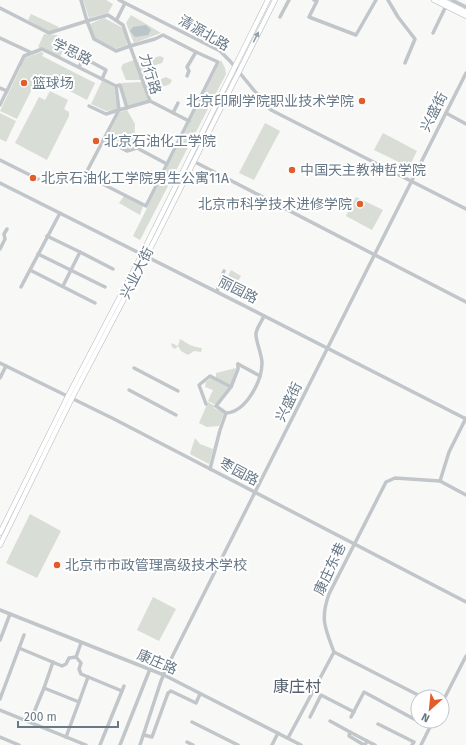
<svg xmlns="http://www.w3.org/2000/svg" width="466" height="745" font-family="'Fira Sans','Noto Sans SC',sans-serif">
<style>
.green{fill:#d8ddd5}
.water{fill:#bac5ca}
.lines{fill:none;stroke-linecap:round;stroke-linejoin:round}
.major-casing{stroke:#b3b8bc;stroke-width:5.5}
.minor{stroke:#c1c6ca;stroke-width:3.5}
.major{stroke:#fff;stroke-width:4.5}
.oneway{fill:#95a0ab}
.poi-dot{fill:#e35c2b;stroke:#fff;stroke-width:1.5}
.labels{text-anchor:middle;dominant-baseline:central;stroke-width:4;stroke-linejoin:round;paint-order:stroke}
.street-label{font-size:14px;fill:#677887;stroke:#fff}
.poi-label{font-size:14px;fill:#677887;stroke:#fff;text-anchor:start}
.quarter-label{font-size:16px;fill:#55616c;stroke:#fff}
</style>
<rect width="100%" height="100%" fill="#f8f8f6"/>
<g class="green">
<polygon points="83,0 106,0 113,4 108,13 89,18"/>
<polygon points="31,14 59,27 57,29 49,32 28,20"/>
<polygon points="131,15 161,33 134,43 126,23"/>
<polygon points="104,18 125,29 127,45 115,49 94,38 90,24"/>
<polygon points="44,34 57,35 67,40 60,57 38,47"/>
<polygon points="41,52 44,53 42,56 95,83 87,100 39,75 17,119 0,111 21,67 20,66 25,58"/>
<polygon points="160,56 164,58 162,63 146,68 148,75 142,77 137,63"/>
<polygon points="134,60 141,80 126,80 121,68 123,64"/>
<polygon points="221,60 225,68 226,74 140,240 133,236"/>
<polygon points="166,77 172,80 170,84 148,93 145,86"/>
<polygon points="102,81 114,87 118,110 106,111 91,104"/>
<polygon points="142,82 148,100 128,107 121,86 122,83"/>
<polygon points="50,91 68,100 64,109 69,112 69,116 47,160 15,143 39,97 45,100"/>
<polygon points="127,110 135,124 134,148 127,150 106,139 120,112"/>
<polygon points="0,113 16,121 6,142 0,139"/>
<polygon points="265,123 280,131 254,180 239,173"/>
<polygon points="383,133 417,151 409,167 374,150"/>
<polygon points="124,196 143,206 140,215 119,203"/>
<polygon points="356,197 383,210 372,230 346,216"/>
<polygon points="231,270 241,276 231,293 225,292 223,287"/>
<path d="M180,339C191,345 189,346 202,348L201,352L194,351L188,355L181,351L178,346L175,349L172,347L171,343L178,346Z"/>
<polygon points="236,368 231,385 216,378 216,373"/>
<polygon points="211,378 229,388 216,405 208,401 213,390 205,387 206,382"/>
<polygon points="208,402 215,406 214,408 224,413 219,426 207,427 199,423"/>
<polygon points="195,438 200,444 213,449 209,464 190,454"/>
<polygon points="30,514 61,531 37,578 6,563"/>
<polygon points="153,597 176,609 159,641 137,630"/>
</g>
<polygon class="water" points="146,25 151,30 148,35 135,37 130,31 133,27"/>
<g class="lines">
<g class="major-casing">
<g id="major">
<polyline points="434,0 466,16"/>
<polyline points="442,0 466,12"/>
<polyline points="0,533 68,396 137,264 268,0"/>
<polyline points="0,545 72,398 146,257 275,0"/>
</g>
</g>
<g class="minor">
<polyline points="119,0 220,51 230,61 266,105 271,110 466,209"/>
<polyline points="314,0 317,1 309,17 356,35 376,0"/>
<polyline points="388,0 398,17 415,39 405,63"/>
<polyline points="452,0 466,7"/>
<polyline points="0,8 49,33 87,21 81,0"/>
<polygon points="108,15 123,25 130,46 116,51 94,39 87,21"/>
<polyline points="280,17 289,0"/>
<polyline points="117,19 125,3"/>
<polyline points="433,33 446,6"/>
<polyline points="0,38 32,53"/>
<polyline points="79,67 84,58 106,70 102,79"/>
<polyline points="116,86 119,110 150,101 130,46 155,39 163,35 196,52 187,67 189,71 187,76"/>
<polyline points="0,88 7,91"/>
<polyline points="150,101 189,121"/>
<polyline points="0,105 24,56 42,49 116,86 120,85 127,108"/>
<polyline points="89,106 106,114 119,110 85,175 146,206 218,62 196,52"/>
<polyline points="173,113 178,103"/>
<polyline points="446,113 466,124"/>
<polyline points="104,139 127,151 137,148 167,164"/>
<polyline points="0,160 38,179"/>
<polyline points="193,161 466,302"/>
<path d="M0,183C156,261 311,339 466,419"/>
<polyline points="47,236 80,252 63,286"/>
<polyline points="0,249 5,239 4,234 7,229"/>
<polyline points="80,252 113,269"/>
<polyline points="38,254 105,287"/>
<polyline points="30,270 95,303"/>
<polyline points="21,287 60,213"/>
<polyline points="217,291 224,271"/>
<polyline points="0,363 114,419 466,602"/>
<polyline points="238,364 260,376"/>
<polyline points="134,368 178,391"/>
<polyline points="0,378 6,366"/>
<polyline points="129,390 176,415"/>
<polyline points="206,404 199,385 210,376 231,387 238,369 238,364"/>
<polyline points="226,413 216,406 231,387"/>
<path d="M210,469L220,430L226,413C246,412 262,381 262,363C262,354 255,340 256,333C257,327 262,321 264,316"/>
<polyline points="440,481 449,452 466,418"/>
<polyline points="0,610 164,675 301,745"/>
<polyline points="0,640 10,614"/>
<polyline points="19,648 62,666 66,664 69,658 76,657 81,663 79,669 81,674 122,691"/>
<polyline points="334,652 422,697"/>
<polyline points="76,657 81,643"/>
<polyline points="44,688 53,662"/>
<polyline points="0,699 24,635"/>
<polyline points="79,702 88,677"/>
<polyline points="442,703 466,656"/>
<polyline points="0,710 86,745"/>
<polyline points="310,717 321,695 354,712"/>
<polyline points="351,717 364,692 414,719"/>
<polyline points="330,721 350,732"/>
<polyline points="30,722 44,688 79,702 66,737"/>
<polyline points="192,722 238,745"/>
<polyline points="378,724 414,742 412,745"/>
<polyline points="144,735 152,737 168,693 171,691 196,703 200,694"/>
<polyline points="0,737 19,745"/>
<path d="M288,738L334,652C325,628 320,619 329,594L386,482L395,478L440,481L466,495"/>
<polyline points="187,742 193,745"/>
<polyline points="100,745 124,686"/>
<polyline points="120,745 150,669"/>
<path d="M140,745L161,681L167,667C268,469 367,271 466,73"/>
<polyline points="272,745 278,733"/>
<polyline points="364,745 349,736 350,732 367,741"/>
<polyline points="365,745 367,741 375,745"/>
<polyline points="421,745 433,721"/>
</g>
<use href="#major" class="major"/>
</g>
<defs><path id="oneway-solid" d="M-6-.8H1V-3.2L6.5 0L1 3.2V.8H-6Z"/></defs>
<use class="oneway" href="#oneway-solid" transform="translate(256 37) rotate(-64)"/>
<g class="poi-dot">
<circle cx="24" cy="83" r="4"/>
<circle cx="362" cy="101" r="4"/>
<circle cx="96" cy="141" r="4"/>
<circle cx="292" cy="170" r="4"/>
<circle cx="33" cy="178" r="4"/>
<circle cx="360" cy="204" r="4"/>
<circle cx="57" cy="565" r="4"/>
</g>
<g class="labels">
<g class="street-label">
<text transform="translate(204 33) rotate(30)">清源北路</text>
<text transform="translate(72 52) rotate(26)">学思路</text>
<text transform="translate(150 74) rotate(73)">力行路</text>
<text transform="translate(434 112) rotate(-63)">兴盛街</text>
<text transform="translate(137 273) rotate(-63)">兴业大街</text>
<text transform="translate(238 290) rotate(27)">丽园路</text>
<text transform="translate(289 402) rotate(-64)">兴盛街</text>
<text transform="translate(239 472) rotate(28)">枣园路</text>
<text transform="translate(330 569) rotate(-65)">康庄东巷</text>
<text transform="translate(157 662) rotate(23)">康庄路</text>
</g>
<g class="poi-label">
<text x="32" y="83">篮球场</text>
<text x="354" y="101" text-anchor="end">北京印刷学院职业技术学院</text>
<text x="104" y="141">北京石油化工学院</text>
<text x="300" y="170">中国天主教神哲学院</text>
<text x="41" y="178">北京石油化工学院男生公寓11A</text>
<text x="352" y="204" text-anchor="end">北京市科学技术进修学院</text>
<text x="65" y="565">北京市市政管理高级技术学校</text>
</g>
<g class="quarter-label">
<text x="297" y="686">康庄村</text>
</g>
</g>
<g transform="translate(430 709) rotate(207)"><circle r="19" fill="#ffffff" stroke="#c2c9cf"/>
<path d="M0-3L7 15L0 10L-7 15Z" fill="#e35c2b"/>
<text y="-6" font-size="11" font-weight="bold" text-anchor="middle" fill="#677887">N</text>
</g>
<path d="M18 721v6h100v-6" fill="none" stroke="#677887" stroke-width="2"/>
<text x="24" y="721" font-size="12" fill="#677887" stroke="#ffffff" stroke-width="3" paint-order="stroke">200 m</text>
</svg>
